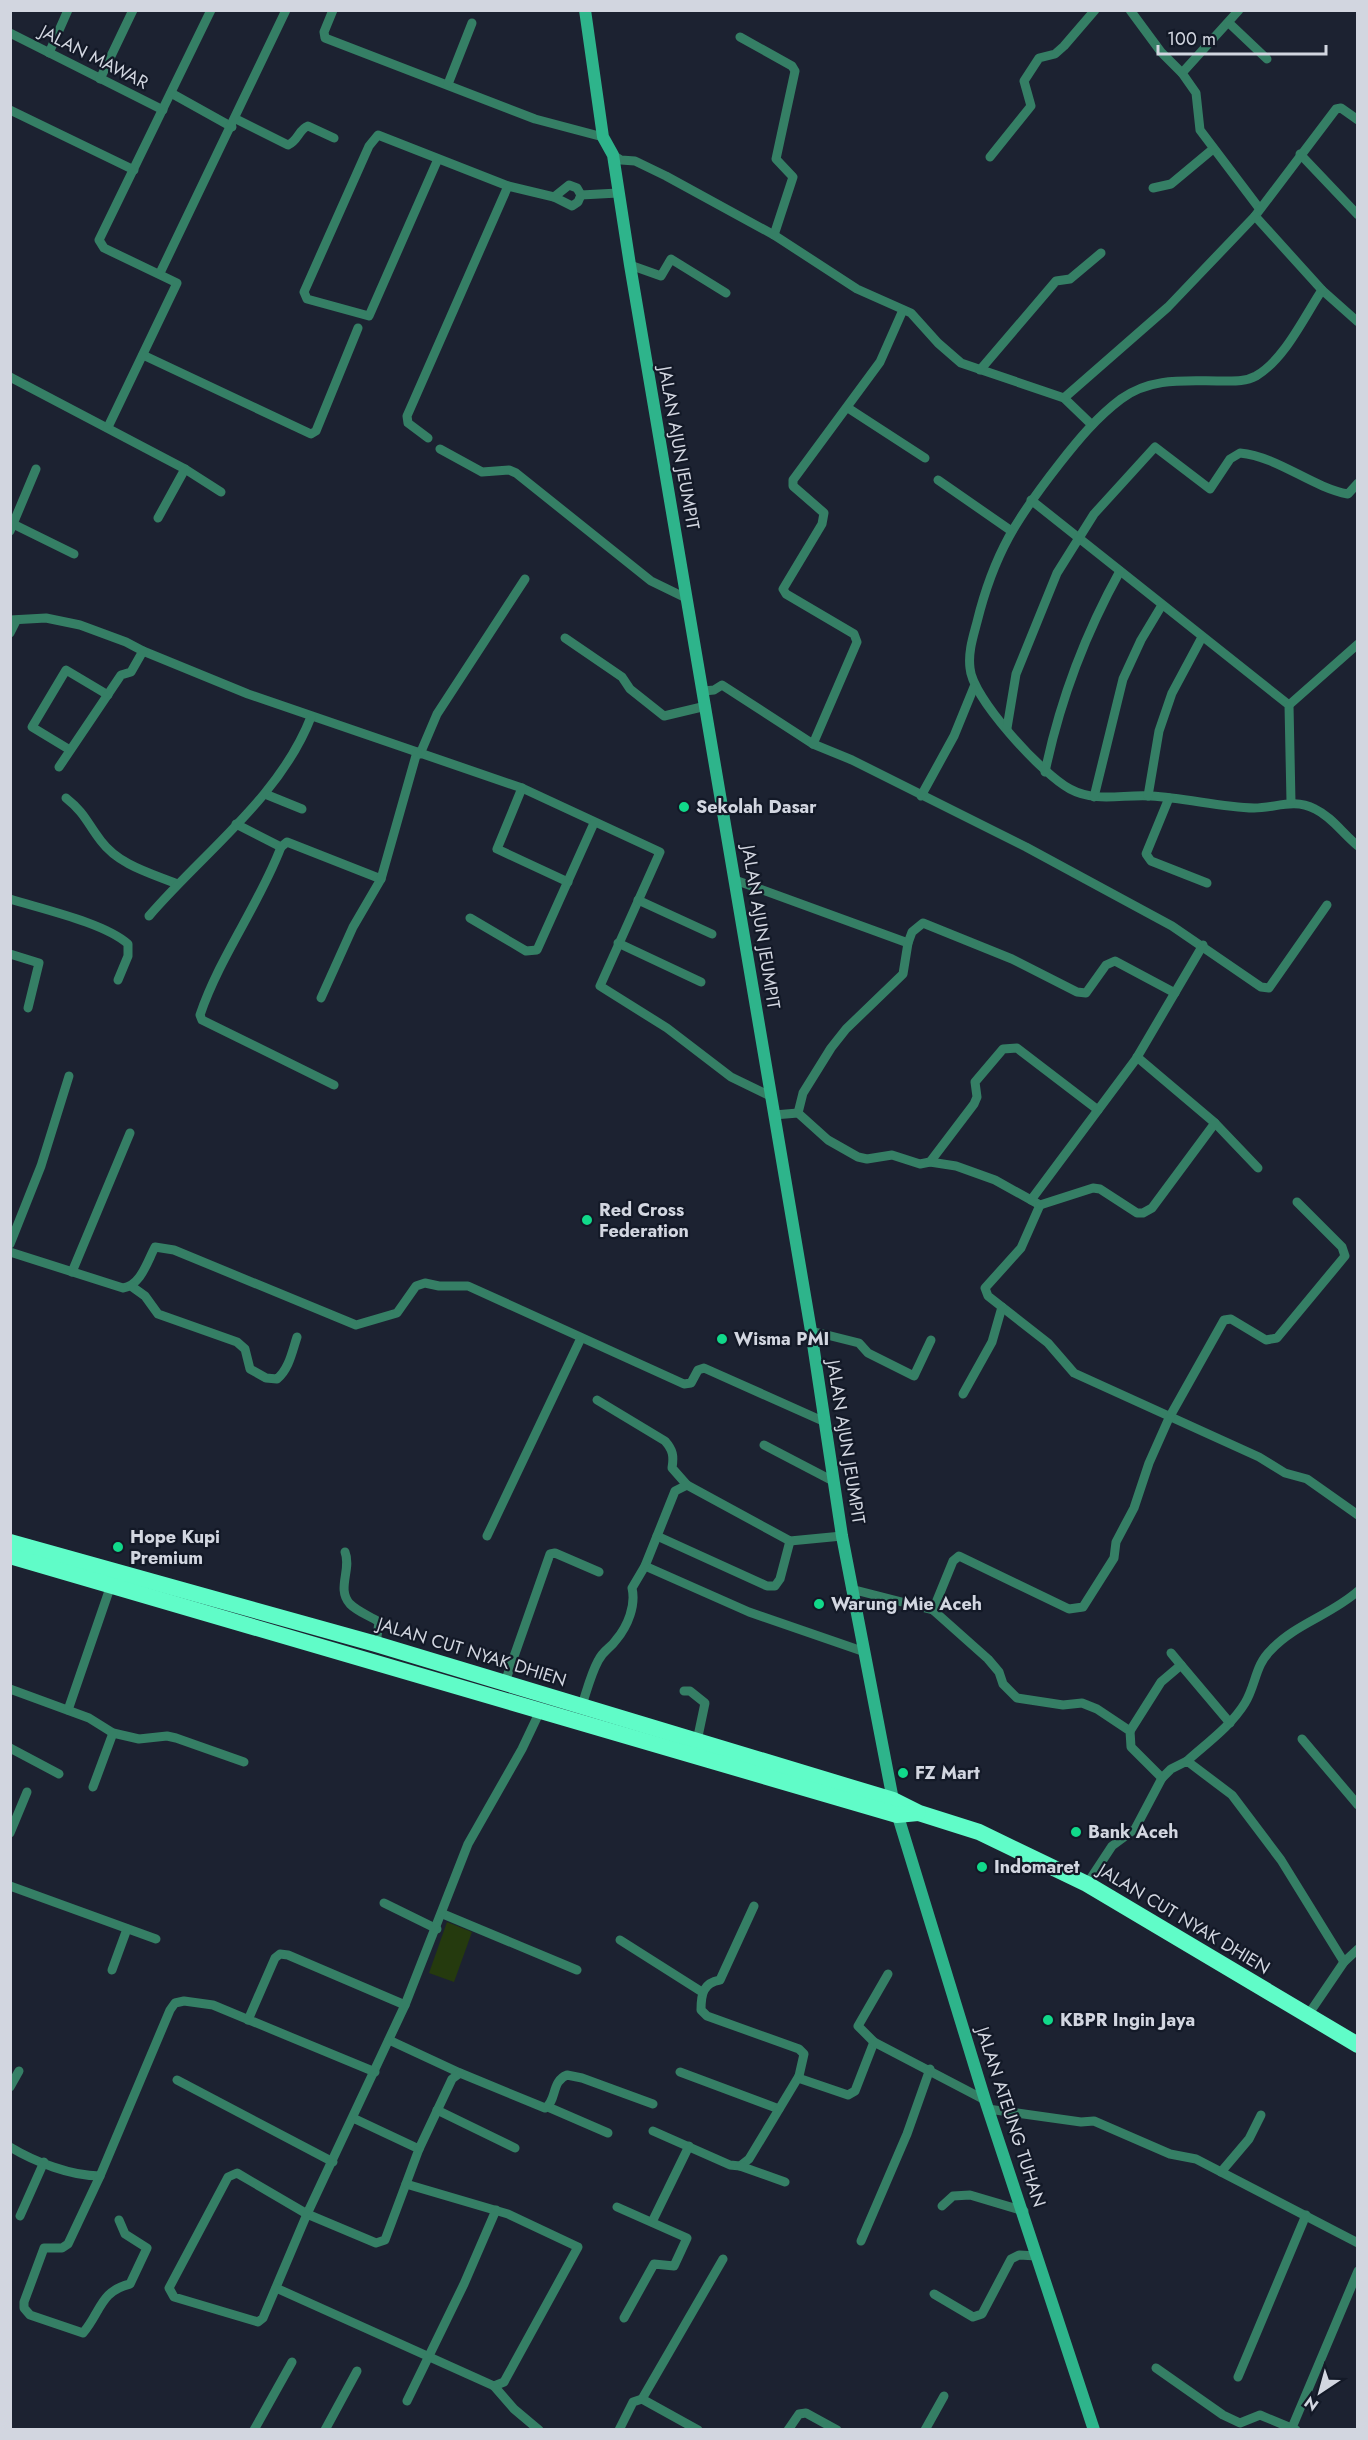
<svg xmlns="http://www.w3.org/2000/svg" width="1368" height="2440" font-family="Jost,sans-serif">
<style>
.grass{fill:#253a0e}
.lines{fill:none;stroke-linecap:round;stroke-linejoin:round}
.street{stroke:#357f65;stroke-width:9}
.secondary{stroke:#2eb48b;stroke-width:12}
.highway{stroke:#60fcc8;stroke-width:16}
.poi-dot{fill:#11d98a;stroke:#131927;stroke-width:2}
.labels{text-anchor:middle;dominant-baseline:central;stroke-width:4.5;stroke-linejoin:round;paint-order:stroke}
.street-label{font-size:18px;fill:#d2d6e0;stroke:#131927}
.poi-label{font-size:18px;font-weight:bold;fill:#d2d6e0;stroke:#131927;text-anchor:start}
</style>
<rect width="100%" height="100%" fill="#1c2231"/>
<polygon class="grass" points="447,1922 472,1932 454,1982 429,1973"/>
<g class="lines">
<g class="street">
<polyline points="333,10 324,32 325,38 535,119 603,137"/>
<polyline points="1130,10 1161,52 1182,73"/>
<polyline points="1239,10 1182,73 1196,93 1200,130 1259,208"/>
<polyline points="1229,23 1267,59"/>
<polyline points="10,33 163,110"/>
<polyline points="740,37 792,66 795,71 776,159 793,177 774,235"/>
<polyline points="49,53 68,10"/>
<polyline points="100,79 133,10"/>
<polyline points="448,84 472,23"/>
<polyline points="171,93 232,127"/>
<polyline points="10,110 134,170"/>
<path d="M236,119L288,145C298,141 299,129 308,126L334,138"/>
<polyline points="1358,120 1341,108 1336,109 1255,216 1322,290 1358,322"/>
<polyline points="1300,154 1358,215"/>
<polyline points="613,155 621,160 635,161 666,176 774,235 857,289 911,313 938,343 961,363 1064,398 1092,425"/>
<polyline points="990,157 1031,106 1024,81 1039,58 1055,54 1064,46 1095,10"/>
<polyline points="438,159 369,316 307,299 304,292 369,146 378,135 508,186 554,197"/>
<polygon points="569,185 577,188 581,195 578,202 572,206 554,197"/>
<polyline points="1153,188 1171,184 1213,149"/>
<polyline points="581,195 618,193"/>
<polyline points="630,265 661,276 671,259 726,293"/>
<polyline points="160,273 286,10"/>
<path d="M1322,290C1304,317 1285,359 1256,376C1245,382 1233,381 1220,381C1185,381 1151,377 1121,399C1097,417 1078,440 1060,463C1017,518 994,553 977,622C973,637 968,652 970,668C972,698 1042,774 1070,789C1096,803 1123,794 1151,796C1186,798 1220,807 1254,808C1276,808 1293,798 1315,809C1332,817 1343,834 1358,846"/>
<polyline points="143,355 311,434 316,431 358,328"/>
<polyline points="980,370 1056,281 1070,279 1101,253"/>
<polyline points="10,377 185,469 221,492"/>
<polyline points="1064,398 1168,307 1255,216"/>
<polyline points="848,408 925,458"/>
<polyline points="108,427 177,283 104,248 99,240 211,10"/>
<polyline points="428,438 408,423 407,416 508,186"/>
<polyline points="440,449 482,472 509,470 516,473 651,581 686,598"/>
<polyline points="938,480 1010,530"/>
<polyline points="1031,500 1289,705 1291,802"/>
<polyline points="158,518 185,469"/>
<polyline points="13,524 74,554"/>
<polyline points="10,531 36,469"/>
<polyline points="10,620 46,618 80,625 126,642 143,651 248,694 522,788 660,852 600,986 667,1028 731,1077 770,1096"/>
<polyline points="10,633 16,621"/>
<polyline points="565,638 622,677 630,689 664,716 706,706"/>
<polyline points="704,691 714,690 722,685 813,744 852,760 1026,847 1172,926 1261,987 1269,988 1327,905"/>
<polyline points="1289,705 1358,644"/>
<path d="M1007,728L1016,674L1057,573L1094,514L1155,447L1210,489L1230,459L1240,453C1279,457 1311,487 1348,494L1358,483"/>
<polyline points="813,744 857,642 854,634 786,594 783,589 822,524 824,513 793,486 793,480 880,362 903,310"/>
<polyline points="70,750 32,727 66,670 108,695"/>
<polyline points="420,754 437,714 525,579"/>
<polyline points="59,767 121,675 131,672 143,651"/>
<path d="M1045,772C1060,700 1084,636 1120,571"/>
<polyline points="522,788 497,849 568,882"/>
<polyline points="265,794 302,809"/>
<polyline points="921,796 954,736 974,687"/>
<polyline points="1148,796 1159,731 1172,693 1202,637"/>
<polyline points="1094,797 1123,679 1141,640 1162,605"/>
<path d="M66,798C85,813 87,823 101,841C119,865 150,873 177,884"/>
<polyline points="1169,798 1146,854 1151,861 1207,883"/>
<polyline points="236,824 281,847 287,842 381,879"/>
<path d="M281,847C259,905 220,956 200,1015L202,1020L334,1085"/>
<polyline points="735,880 908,943 912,932 923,923 1012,959 1077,992 1086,993 1106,965 1115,961 1175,993"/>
<path d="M10,899C42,909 105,923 128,944V956L118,980"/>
<polyline points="638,900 712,934"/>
<path d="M149,916C204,852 280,797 311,717"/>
<polyline points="470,918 526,951 537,950 594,823"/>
<polyline points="618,943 701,982"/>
<polyline points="10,954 39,963 28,1008"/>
<polyline points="321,998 353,927 381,879 417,752"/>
<polyline points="1137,1057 1215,1123 1258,1168"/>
<polyline points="798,1113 803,1093 831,1048 846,1029 903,974 908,943"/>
<polyline points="774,1115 798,1113 828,1140 858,1157 867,1159 892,1155 920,1164 930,1162 956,1166 995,1180 1040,1205 1021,1248 985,1288 988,1296 1048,1343 1074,1373 1259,1457 1285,1473 1307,1479 1358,1515"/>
<polyline points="930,1162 974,1104 977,1097 975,1082 1003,1049 1017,1048 1098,1110"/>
<polyline points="1031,1200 1136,1059 1203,945"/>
<polyline points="1040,1205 1093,1188 1100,1189 1137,1213 1143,1213 1152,1208 1215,1123"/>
<polyline points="10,1244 41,1166 69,1076"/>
<path d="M10,1252L123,1288C141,1285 147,1262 155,1247L174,1250L356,1325L397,1313L416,1286L425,1283L439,1286H468L684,1384L691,1383L698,1370L704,1368L825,1422"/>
<polyline points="72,1272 130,1133"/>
<path d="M131,1286L145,1296L158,1314L237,1342L245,1349L250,1369L266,1378L277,1379C289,1369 292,1352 297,1337"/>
<polyline points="811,1331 859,1343 868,1353 914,1376 931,1340"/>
<polyline points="963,1394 992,1342 1002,1307"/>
<path d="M597,1400L665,1441C673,1450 674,1456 672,1468L687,1485"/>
<polyline points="764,1445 833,1481"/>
<polyline points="487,1536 581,1338"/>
<polyline points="657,1536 767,1586 775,1586 780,1579 790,1541"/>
<path d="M345,1552C352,1569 336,1589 350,1604C358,1612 370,1616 379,1622L376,1644"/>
<polyline points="645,1566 749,1612 862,1651"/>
<polyline points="851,1589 933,1610 988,1659 999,1672 1003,1684 1017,1698 1063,1705 1082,1703 1097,1709 1130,1731 1131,1747 1162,1778"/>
<polyline points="933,1610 953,1561 959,1556 1069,1609 1083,1607 1114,1558 1116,1542 1134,1508 1149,1463 1169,1418 1224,1320 1231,1319 1266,1340 1277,1338 1345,1256 1342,1247 1297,1202"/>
<polyline points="1171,1653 1181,1665"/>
<polyline points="505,1682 550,1554 555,1553 599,1572"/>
<polyline points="10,1689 89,1718 113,1733 139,1739 167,1736 176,1738 244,1762"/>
<polyline points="684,1691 690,1691 705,1703 697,1741"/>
<path d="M582,1705C587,1690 591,1674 598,1661C604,1649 610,1649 616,1640C628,1626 636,1605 632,1588L645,1566L675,1491L687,1485L790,1541L842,1536"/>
<polyline points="68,1710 111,1585"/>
<polyline points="1130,1731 1161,1682 1181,1665 1230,1723"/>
<polyline points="1302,1739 1358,1805"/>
<polyline points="10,1748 59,1774"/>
<path d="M1187,1761C1207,1743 1231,1726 1245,1703C1256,1685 1255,1665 1271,1650C1295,1624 1331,1615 1358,1591"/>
<polyline points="93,1787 113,1733"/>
<polyline points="10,1833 27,1792"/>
<polyline points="1087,1884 1112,1846 1135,1829 1162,1778 1171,1769 1187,1761 1232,1795 1281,1860 1344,1962"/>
<polyline points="10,1886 156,1939"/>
<polyline points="384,1903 437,1929"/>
<path d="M754,1906L720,1980C703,1983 701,1994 701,2010L707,2016L799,2049L804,2054L799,2076L801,2079L848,2095L855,2091L874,2042"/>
<polyline points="443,1914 577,1970"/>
<polyline points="620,1940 702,1992"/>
<polyline points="112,1970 127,1929"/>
<polyline points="888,1974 858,2026 874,2042 985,2100"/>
<polyline points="1308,2015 1344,1962 1358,1949"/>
<polyline points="248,2020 275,1958 280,1954 288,1955 405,2005"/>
<polyline points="389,2040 460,2073"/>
<polyline points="680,2072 779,2109"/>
<polyline points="177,2080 333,2162"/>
<polyline points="10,2087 19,2071"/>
<polyline points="548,2107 608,2133"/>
<polyline points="988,2109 1081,2122 1094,2121 1170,2154 1196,2159 1358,2243"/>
<polyline points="437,2110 515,2148"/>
<polyline points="353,2118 419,2149 385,2240 376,2243 307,2214 237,2173 228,2177 169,2288 174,2297 258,2322 263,2318 307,2214 405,2005 468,1844 522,1749 541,1709"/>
<polyline points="653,2131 730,2165 740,2166 749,2159 799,2076"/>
<path d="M10,2147C35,2162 71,2176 100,2176L170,2010L175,2003L184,2001L213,2005L375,2072"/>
<path d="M419,2149L452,2079L460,2073L545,2108C557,2101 551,2081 567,2075L582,2078L653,2104"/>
<polyline points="740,2166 785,2182"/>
<polyline points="1221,2172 1249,2139 1261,2115"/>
<path d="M100,2176L68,2244L62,2248H44L24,2302V2308L30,2315L83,2333C101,2312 100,2291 130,2284L147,2248L125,2234L119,2220"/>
<polyline points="942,2206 953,2196 970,2195 1024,2211"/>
<polyline points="617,2207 687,2238 674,2266 654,2264 624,2318"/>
<polyline points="20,2216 44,2162"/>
<polyline points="652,2222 689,2146"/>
<polyline points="861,2241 907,2134 930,2069"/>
<polyline points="276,2288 494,2386 504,2382 578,2247 508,2214 406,2184"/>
<polyline points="934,2294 973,2317 982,2314 1011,2259 1019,2255 1037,2256"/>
<polyline points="1156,2368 1223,2415 1240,2423 1260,2415 1296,2430"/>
<polyline points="1238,2377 1306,2215"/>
<polyline points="494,2386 514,2409 539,2430"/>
<polyline points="642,2399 723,2259"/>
<polyline points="407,2401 464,2284 496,2210"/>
<polyline points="254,2430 292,2362"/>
<polyline points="325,2430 357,2371"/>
<polyline points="619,2430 633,2402 642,2399 698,2430"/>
<polyline points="788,2430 799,2414 806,2413 837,2430"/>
<polyline points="925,2430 944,2396"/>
<polyline points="1291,2430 1358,2271"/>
</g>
<polyline class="secondary" points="585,10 603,137 613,155 630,265 811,1331 842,1536 893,1800 985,2100 1094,2430"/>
<g class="highway">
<polyline points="10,1542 376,1644 893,1800 919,1813 979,1832 1087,1884 1358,2045"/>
<polyline points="10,1556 897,1815 918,1813"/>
</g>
</g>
<g class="poi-dot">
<circle cx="684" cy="807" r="6"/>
<circle cx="587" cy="1220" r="6"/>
<circle cx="722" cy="1339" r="6"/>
<circle cx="118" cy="1547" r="6"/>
<circle cx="819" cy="1604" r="6"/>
<circle cx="903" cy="1773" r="6"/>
<circle cx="1076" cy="1832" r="6"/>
<circle cx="982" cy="1867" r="6"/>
<circle cx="1048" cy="2020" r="6"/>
</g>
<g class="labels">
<g class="street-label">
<text transform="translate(94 57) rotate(27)">JALAN MAWAR</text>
<text transform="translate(679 448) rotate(80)">JALAN AJUN JEUMPIT</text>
<text transform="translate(761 927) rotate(81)">JALAN AJUN JEUMPIT</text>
<text transform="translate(846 1442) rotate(81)">JALAN AJUN JEUMPIT</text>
<text transform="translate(472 1652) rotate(17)">JALAN CUT NYAK DHIEN</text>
<text transform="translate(1184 1919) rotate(31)">JALAN CUT NYAK DHIEN</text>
<text transform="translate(1011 2117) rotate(72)">JALAN ATEUNG TUHAN</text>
</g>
<g class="poi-label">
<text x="696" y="807">Sekolah Dasar</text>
<text x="599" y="1210">Red Cross<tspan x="599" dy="21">Federation</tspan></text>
<text x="734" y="1339">Wisma PMI</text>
<text x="130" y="1537">Hope Kupi<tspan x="130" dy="21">Premium</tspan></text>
<text x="831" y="1604">Warung Mie Aceh</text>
<text x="915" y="1773">FZ Mart</text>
<text x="1088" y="1832">Bank Aceh</text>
<text x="994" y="1867">Indomaret</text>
<text x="1060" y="2020">KBPR Ingin Jaya</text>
</g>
</g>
<rect width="1368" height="2440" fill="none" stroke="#d2d6e0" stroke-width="24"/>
<g transform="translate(1320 2392) rotate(216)" stroke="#131927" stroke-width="4.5" paint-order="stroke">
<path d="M0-4.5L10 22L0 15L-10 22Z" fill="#d2d6e0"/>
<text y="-9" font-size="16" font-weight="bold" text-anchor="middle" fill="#d2d6e0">N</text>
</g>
<path d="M1158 45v9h168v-9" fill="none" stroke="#d2d6e0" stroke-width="3"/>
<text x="1167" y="45" font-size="18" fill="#d2d6e0" stroke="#131927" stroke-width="4.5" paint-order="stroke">100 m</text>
</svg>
